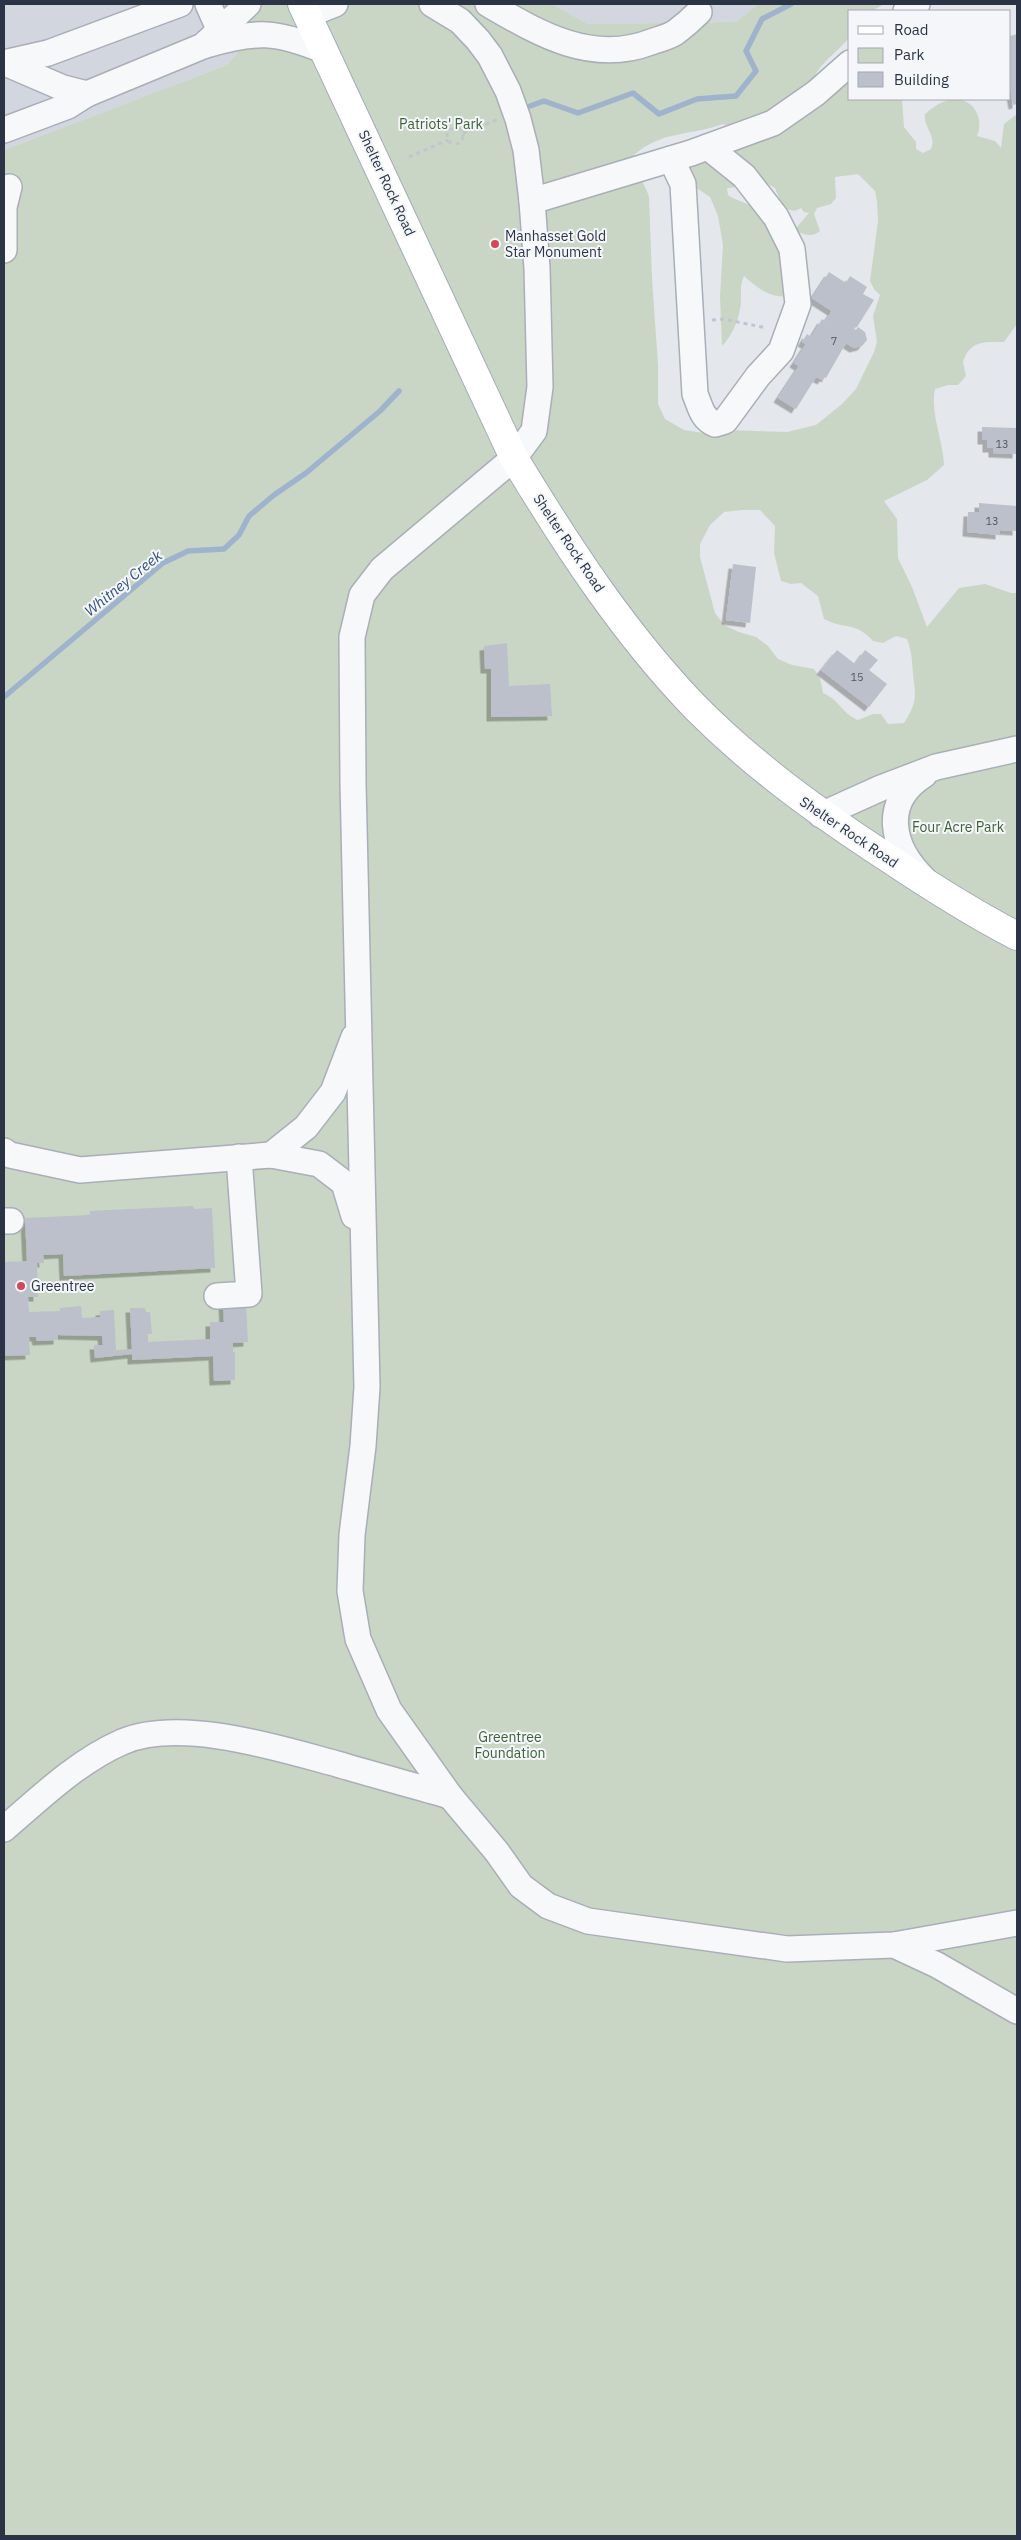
<svg xmlns="http://www.w3.org/2000/svg" width="1021" height="2540" font-family="'IBM Plex Sans',sans-serif">
<style>
.built{fill:#d2d6de}
.green{fill:#c9d6c5;fill-rule:evenodd}
.lines{fill:none;stroke-linecap:round;stroke-linejoin:round}
.stream{stroke:#9fb4cc;stroke-width:5.5}
.building{fill:#bbc0ca;filter:url(#shadow)}
.minor-casing{stroke:#a9aeb7;stroke-width:28}
.major-casing{stroke:#a3abb8;stroke-width:30}
.path{stroke:#c2c5cb;stroke-width:3;stroke-dasharray:4 4;stroke-linecap:butt}
.minor{stroke:#f7f8fa;stroke-width:25}
.major{stroke:#fff;stroke-width:28}
.poi-dot{fill:#d1495b;stroke:#f4f6f9;stroke-width:2}
.labels{text-anchor:middle;dominant-baseline:central;stroke-width:4;stroke-linejoin:round;paint-order:stroke}
.number-label{font-size:11px;fill:#4f5766}
.park-label{font-size:14px;fill:#3f6138;stroke:#f4f6f9}
.street-label{font-size:14px;fill:#2b3445;stroke:#f4f6f9}
.poi-label{font-size:14px;fill:#2b3445;stroke:#f4f6f9;text-anchor:start}
.water-label{font-size:15px;font-style:italic;fill:#34527a;stroke:#f4f6f9}
</style>
<defs>
<filter id="shadow"><feDropShadow dx="-4.5" dy="4.5" stdDeviation="0" flood-color="#0004"/></filter>
</defs>
<rect width="100%" height="100%" fill="#e4e7ec"/>
<g class="built">
<polygon points="4,4 336,4 325,51 241,49 227,65 4,150"/>
<polygon points="552,4 758,4 736,22 588,24"/>
</g>
<path class="green" d="M208,4H552L588,24L736,22L758,4H884L872,11H850V37C835,55 811,68 811,92L850,53V99H902L904,127L916,142V149L923,153L931,149C937,135 923,128 925,114C932,108 940,102 949,100C972,95 985,117 977,136L995,141L1001,148L1004,124L1017,114V324L1004,342C984,342 970,340 963,362L966,376L958,385H948L935,389C930,413 943,440 944,465L927,480L884,501L897,519L898,558L912,587L927,627L959,588L985,584L1011,593H1017V2536H4V150L227,65L241,49L258,41L264,33ZM723,124L752,142L687,161L695,187L710,197L718,216L723,245L720,297L722,346C733,335 741,315 741,299C741,290 740,285 744,276C757,288 771,299 790,296C784,269 783,234 762,212C754,204 737,202 728,195L727,188L768,184L775,188L781,203L786,209L795,211L801,208L804,212L809,213L797,227V232C806,235 813,237 820,231L814,214L817,208L831,204L836,198L835,177L858,174L875,191L877,201L878,221L870,281L874,289L880,295L873,316L877,342L874,352L856,389L842,404L816,425L787,432L726,430L710,434L684,430L665,419L658,404V365L652,278L649,197C645,183 634,170 634,155C663,130 690,136 723,124ZM742,510H760L775,526L774,553L781,581L791,584L801,583L818,596L824,619C845,630 855,621 873,641L883,643L896,636L907,639C912,652 912,661 913,674C916,698 917,702 904,723L888,724L881,714H873L858,720C840,712 841,701 823,693L820,678L814,669L792,665L778,659L768,646L756,637L739,632L724,625L715,613L700,557V544L710,525L724,512Z"/>
<g class="lines">
<g class="stream">
<polyline points="530,106 544,101 578,113 633,93 659,114 697,99 736,96 756,71 746,51 762,19 791,4"/>
<polyline points="4,697 163,563 188,551 224,549 239,535 249,516 274,495 306,473 380,411 399,391"/>
</g>
</g>
<g class="building">
<polygon points="1017,34 1017,104 1013,105 1010,88 1010,36"/>
<polygon points="829,272 846,283 850,276 867,287 863,294 874,300 857,327 853,328 856,330 858,327 865,332 867,340 862,346 854,348 846,343 826,378 824,377 822,380 816,377 796,409 778,398 799,366 794,363 806,344 802,342 807,334 811,337 822,319 825,321 832,311 812,298"/>
<polygon points="982,427 1017,428 1017,454 993,453 993,448 987,448 987,440 982,440"/>
<polygon points="979,503 1017,506 1017,531 1000,530 1000,535 967,532 968,512 979,512"/>
<polygon points="733,564 756,567 750,623 726,620"/>
<polygon points="507,643 509,686 550,684 552,716 491,717 491,669 485,669 484,646"/>
<polygon points="837,650 855,664 865,650 878,660 869,670 887,684 869,707 821,670"/>
<polygon points="193,1206 194,1209 212,1208 215,1268 64,1276 63,1254 43,1255 44,1263 37,1263 38,1297 28,1297 29,1312 60,1311 60,1308 81,1306 82,1318 100,1317 100,1311 114,1310 116,1350 132,1349 130,1308 145,1308 146,1312 150,1312 152,1334 148,1334 148,1342 210,1339 210,1322 224,1322 223,1303 246,1302 248,1342 233,1343 233,1352 235,1352 235,1380 214,1381 213,1356 132,1360 132,1354 95,1358 94,1345 103,1345 102,1336 58,1335 58,1340 37,1341 36,1337 29,1337 30,1355 4,1356 4,1262 27,1261 25,1218 90,1215 90,1211"/>
</g>
<g class="lines">
<g class="minor-casing">
<g id="minor">
<polyline points="208,4 219,29"/>
<polyline points="432,4 460,21 478,40 490,56 508,91 518,119 526,150 532,201 537,268 540,387 534,431 514,458 382,569 362,595 352,637 353,783 367,1387 363,1446 352,1535 350,1591 358,1639 389,1710 450,1796 497,1852 521,1886 548,1906 588,1921 787,1949 894,1945 1017,1923"/>
<path d="M488,4C538,33 591,65 651,42C659,39 669,37 676,32C684,26 692,19 699,12"/>
<polyline points="906,11 917,4"/>
<polyline points="307,15 335,4"/>
<path d="M206,45C257,30 276,31 325,51"/>
<polyline points="4,63 48,53 180,4"/>
<polyline points="5,63 63,88 87,94 203,46 248,4"/>
<polyline points="4,130 68,106 87,94"/>
<path d="M671,159L683,184L695,394C700,406 702,419 715,424L725,421L758,376L781,351L798,304L792,249L776,217L744,176L708,147"/>
<polyline points="532,201 691,153 773,123 816,93 850,63"/>
<polyline points="4,250 4,207 9,187"/>
<polyline points="821,815 881,788 936,767 1017,749"/>
<path d="M924,879C891,847 881,802 924,775"/>
<polyline points="4,1151 10,1155 80,1170 271,1155 319,1164 344,1183 354,1216"/>
<polyline points="271,1155 306,1127 333,1092 354,1037"/>
<polyline points="4,1221 11,1221"/>
<polyline points="217,1296 249,1294 239,1157"/>
<path d="M4,1829C41,1797 77,1762 122,1742C180,1717 278,1748 337,1764C374,1775 412,1785 450,1796"/>
<polyline points="894,1945 937,1965 1017,2011"/>
</g>
</g>
<g class="major-casing">
<path id="major" d="M302,4L514,458C567,546 625,635 697,709C755,767 819,813 888,858C930,886 972,913 1017,936"/>
</g>
<g class="path">
<circle cx="455" cy="136" r="8"/>
<polyline points="463,133 497,120"/>
<polyline points="409,157 448,140"/>
<polyline points="712,320 723,319 767,328"/>
</g>
<use href="#minor" class="minor"/>
<use href="#major" class="major"/>
</g>
<g class="poi-dot">
<circle cx="495" cy="244" r="5"/>
<circle cx="21" cy="1286" r="5"/>
</g>
<g class="labels">
<g class="number-label">
<text x="834" y="341">7</text>
<text x="1002" y="444">13</text>
<text x="992" y="521">13</text>
<text x="857" y="677">15</text>
</g>
<g class="park-label">
<text x="441" y="124">Patriots' Park</text>
<text x="958" y="827">Four Acre Park</text>
<text x="510" y="1737">Greentree<tspan x="510" dy="16">Foundation</tspan></text>
</g>
<g class="street-label">
<text transform="translate(387 183) rotate(65)">Shelter Rock Road</text>
<text transform="translate(569 543) rotate(56)">Shelter Rock Road</text>
<text transform="translate(849 832) rotate(34)">Shelter Rock Road</text>
</g>
<g class="poi-label">
<text x="505" y="236">Manhasset Gold<tspan x="505" dy="16">Star Monument</tspan></text>
<text x="31" y="1286">Greentree</text>
</g>
<g class="water-label">
<text transform="translate(123 583) rotate(-39)">Whitney Creek</text>
</g>
</g>
<rect width="1021" height="2540" fill="none" stroke="#2b3445" stroke-width="10"/>
<rect x="848" y="10" width="162" height="90" fill="#f4f6f9" stroke="#a4a8b1"/>
<rect x="858" y="26" width="25" height="8" fill="#ffffff" stroke="#a4a8b1"/>
<text x="894" y="35" font-size="15" fill="#2b3445">Road</text>
<rect x="858" y="48" width="25" height="15" fill="#c9d6c5" stroke="#a4a8b1"/>
<text x="894" y="60" font-size="15" fill="#2b3445">Park</text>
<rect x="858" y="72" width="25" height="15" fill="#bbc0ca" stroke="#a4a8b1"/>
<text x="894" y="85" font-size="15" fill="#2b3445">Building</text>
</svg>
